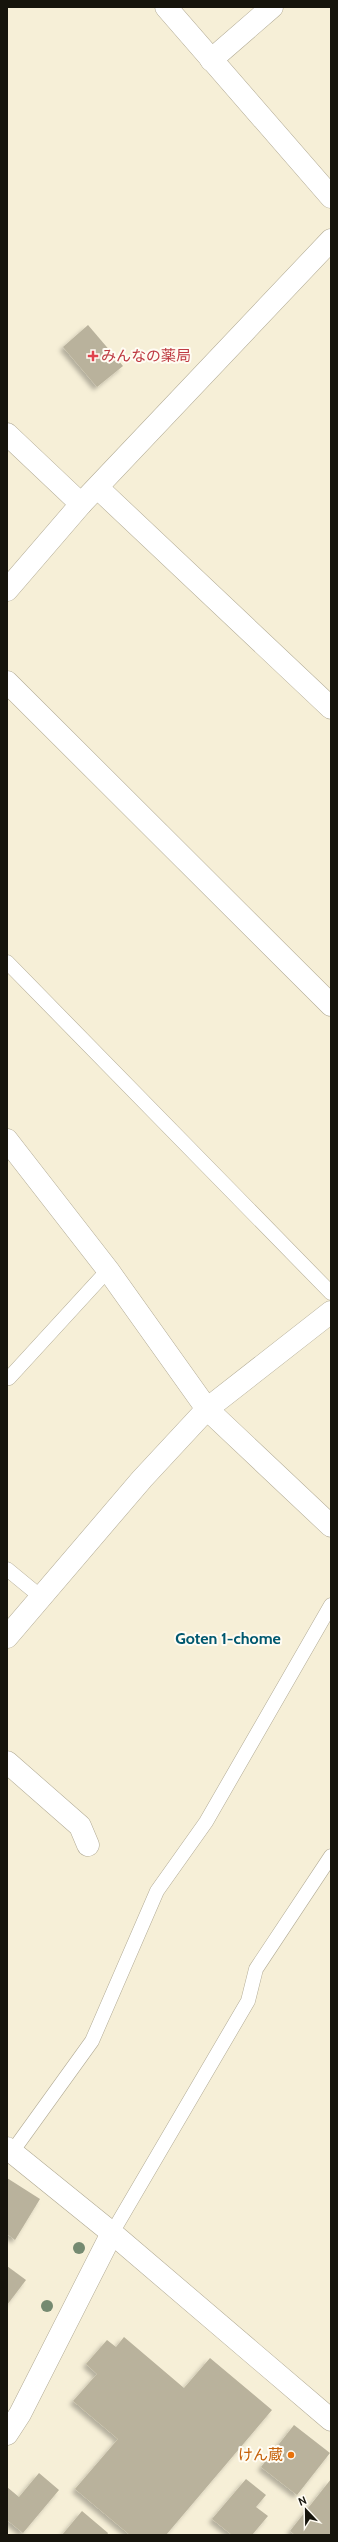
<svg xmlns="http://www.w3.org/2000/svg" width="338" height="2542" font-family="Cabin,'Noto Sans JP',sans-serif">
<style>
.building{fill:#b9b29c;filter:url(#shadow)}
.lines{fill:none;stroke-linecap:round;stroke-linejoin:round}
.service-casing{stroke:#b1aa94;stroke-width:15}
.minor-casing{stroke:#b1aa94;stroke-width:23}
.tertiary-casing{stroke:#b1aa94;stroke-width:23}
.service{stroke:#fff;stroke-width:14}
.minor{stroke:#fff;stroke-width:22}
.tertiary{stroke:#fff;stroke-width:22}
.tree{fill:#758a71}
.health-dot{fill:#e0444e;stroke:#fffcf3;stroke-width:1.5}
.food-dot{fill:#e8710a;stroke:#fffcf3;stroke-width:1.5}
.labels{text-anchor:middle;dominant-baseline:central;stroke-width:4;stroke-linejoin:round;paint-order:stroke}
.health-label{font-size:15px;fill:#be3a42;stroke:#fffcf3;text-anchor:start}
.food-label{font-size:15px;fill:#c56008;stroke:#fffcf3;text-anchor:end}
.neighbourhood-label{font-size:16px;font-weight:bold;fill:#00586f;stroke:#fffcf3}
</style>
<defs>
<filter id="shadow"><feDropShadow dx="-3.5" dy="3.5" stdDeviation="2" flood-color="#0004"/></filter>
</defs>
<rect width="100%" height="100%" fill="#f6efd7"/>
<g class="building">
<polygon points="88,325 123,366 97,387 63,347"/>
<polygon points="7,2178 40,2199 15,2240 7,2234"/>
<polygon points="7,2266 26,2280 7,2305"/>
<polygon points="124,2337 184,2388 210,2358 272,2410 166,2535 130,2535 75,2489 118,2439 73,2401 97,2374 86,2364 107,2340 116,2347"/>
<polygon points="294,2425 330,2453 297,2495 261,2467"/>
<polygon points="39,2473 59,2490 23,2533 7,2520 7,2487 19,2497"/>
<polygon points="246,2479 266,2495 256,2507 268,2516 252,2535 232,2535 212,2519"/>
<polygon points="331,2479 331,2535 295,2535 290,2531"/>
<polygon points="82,2511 108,2533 107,2535 62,2535"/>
</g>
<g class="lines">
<g class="service-casing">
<g id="service">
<polyline points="7,962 331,1293"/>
<polyline points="7,1377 9,1378 108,1270"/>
<polyline points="7,1569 41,1597"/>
<polyline points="12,2152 92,2041 157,1891 206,1822 331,1605"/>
<polyline points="112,2233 248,2001 256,1969 331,1856"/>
</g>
</g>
<g class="minor-casing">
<g id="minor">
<polyline points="7,434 81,504"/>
<polyline points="98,488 331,708"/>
<polyline points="7,590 81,504 331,240"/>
<polyline points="7,682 331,1005"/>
<polyline points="7,1140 108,1270 207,1409 331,1526"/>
<polyline points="7,1637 142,1479 207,1409 331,1312"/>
<polyline points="7,1762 80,1826 88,1845"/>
<polyline points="7,2148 112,2233 20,2414 7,2434"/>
</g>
</g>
<g class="tertiary-casing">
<g id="tertiary">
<polyline points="166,7 331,197"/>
<polyline points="211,60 272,7"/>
<polyline points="112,2233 331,2420"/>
</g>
</g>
<use href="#service" class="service"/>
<use href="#minor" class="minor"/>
<use href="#tertiary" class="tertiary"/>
</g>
<g class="tree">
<circle cx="79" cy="2248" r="6"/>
<circle cx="47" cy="2306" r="6"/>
</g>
<path class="health-dot" d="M91 350h4v4h4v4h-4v4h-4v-4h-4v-4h4z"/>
<circle class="food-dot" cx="291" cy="2455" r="4"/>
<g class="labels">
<g class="health-label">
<text x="101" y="356">みんなの薬局</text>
</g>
<g class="food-label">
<text x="283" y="2455">けん蔵</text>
</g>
<g class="neighbourhood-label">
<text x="228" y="1638">Goten 1-chome</text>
</g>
</g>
<rect width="338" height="2542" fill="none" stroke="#16140c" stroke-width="16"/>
<g transform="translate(306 2510) rotate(338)" stroke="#fffcf3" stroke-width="3" paint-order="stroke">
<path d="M0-3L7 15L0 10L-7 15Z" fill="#16140c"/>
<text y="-6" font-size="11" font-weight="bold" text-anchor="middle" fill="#16140c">N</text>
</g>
</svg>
